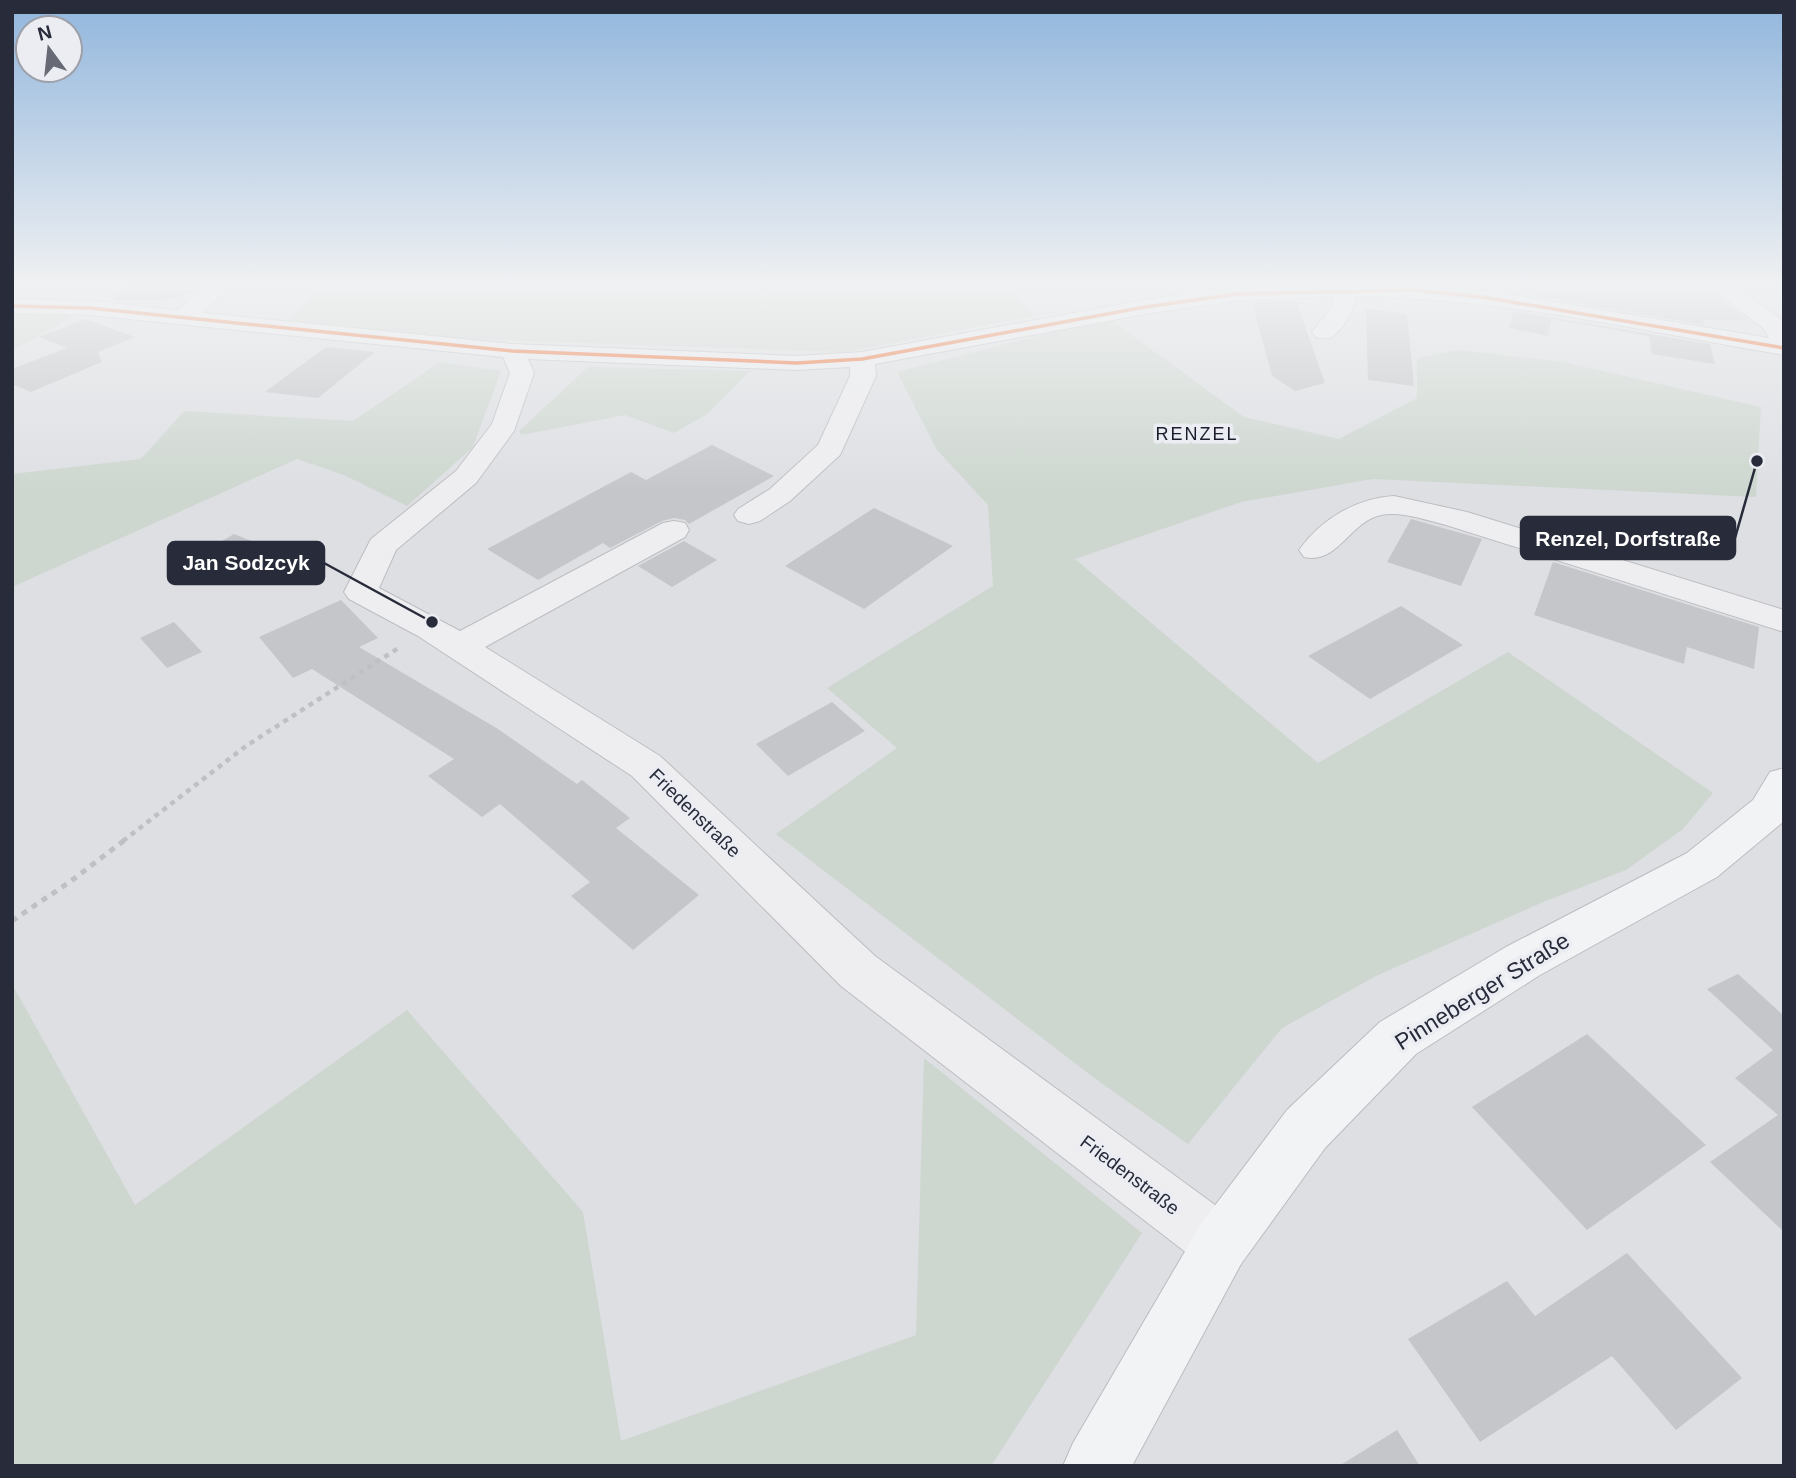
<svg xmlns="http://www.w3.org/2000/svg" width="1796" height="1478" font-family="Helvetica,sans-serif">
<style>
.green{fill:#cdd6cf}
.water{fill:#aeb8cd}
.building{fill:#c4c6ca}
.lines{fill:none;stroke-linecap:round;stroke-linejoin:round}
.minor-casing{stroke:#bcbdc1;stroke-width:2}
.major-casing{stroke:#bbbcc1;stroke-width:2}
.path-far1{stroke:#bfc0c5;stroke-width:4.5;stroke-dasharray:5 5;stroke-linecap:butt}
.path{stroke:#bfc0c5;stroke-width:5;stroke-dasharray:6 6;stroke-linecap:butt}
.minor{fill:#eeeef0;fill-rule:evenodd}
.major{fill:#f2f3f4;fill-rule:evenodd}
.bus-1-casing{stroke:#ebedf3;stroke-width:7}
.bus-1{stroke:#f26522;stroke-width:3.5}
.labels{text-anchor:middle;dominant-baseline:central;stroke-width:7;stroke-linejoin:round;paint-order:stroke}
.far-neighbourhood-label{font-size:18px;letter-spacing:2px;fill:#1a1d2b;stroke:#ebedf3}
.street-label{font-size:19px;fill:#272b3a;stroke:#ebedf3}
.near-street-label{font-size:23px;fill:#272b3a;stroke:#ebedf3}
.leader{fill:none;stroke:#272b3a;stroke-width:2.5}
.callout-dot{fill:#272b3a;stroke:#ebedf3;stroke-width:2.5}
.callout{fill:#272b3a;stroke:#272b3a;stroke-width:2.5}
.callout-label{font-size:21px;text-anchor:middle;font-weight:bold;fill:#fff}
</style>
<rect width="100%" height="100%" fill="#dedfe3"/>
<g class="green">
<polygon points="322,285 1004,285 1015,294 1034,316 845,352 469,339 288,321"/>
<polygon points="12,313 78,314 12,351"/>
<polygon points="1111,320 1244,417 1339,439 1417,398 1417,358 1458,350 1563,362 1761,407 1756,497 1373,479 1241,502 1075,559 1318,763 1508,652 1713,793 1683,829 1626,870 1543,902 1376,976 1282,1028 1188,1144 1097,1080 776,834 897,748 827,688 993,586 988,505 937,450 897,372 1056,331"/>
<polygon points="440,362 501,371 473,447 407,506 344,475 297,459 12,587 12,474 141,459 184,411 353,421"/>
<polygon points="588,367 750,371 707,414 674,433 625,415 521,435 519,431"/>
<polygon points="12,984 135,1205 407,1010 583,1212 621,1441 916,1335 924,1058 1142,1233 991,1466 12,1466"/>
</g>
<path class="water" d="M127,285H207C174,304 154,300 117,300L113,298Z"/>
<g class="building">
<polygon points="1521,285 1702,285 1748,320 1703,320 1704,325 1519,293"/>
<polygon points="1296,301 1325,383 1295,391 1272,376 1252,303"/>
<polygon points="1366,309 1407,314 1414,386 1368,380"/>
<polygon points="1513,311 1710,344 1715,364 1652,354 1649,336 1552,319 1548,336 1509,328"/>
<polygon points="85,319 135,337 98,352 102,362 31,392 12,384 12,369 67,348 39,337"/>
<polygon points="326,347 375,352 318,398 265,392"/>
<polygon points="712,445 774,476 689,524 685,520 674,518 662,521 610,548 603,543 538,580 487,549 631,472 646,480"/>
<polygon points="874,508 953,546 864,609 785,566"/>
<polygon points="1411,519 1482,539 1461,586 1387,562"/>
<polygon points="234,534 277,551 240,574 196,556"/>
<polygon points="684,541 717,560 672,587 638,566"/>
<polygon points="1553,562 1759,627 1754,669 1687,647 1684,664 1534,615"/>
<polygon points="341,600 378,638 359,647 498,729 577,784 582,780 630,818 616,828 699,895 633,950 571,896 590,882 500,804 482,817 428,776 454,759 312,669 293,678 259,637"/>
<polygon points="1401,606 1463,645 1370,699 1308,656"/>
<polygon points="174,622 202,652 167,668 140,638"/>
<polygon points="832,702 865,731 788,776 756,744"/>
<polygon points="1738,974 1784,1016 1784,1232 1710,1162 1778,1115 1735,1078 1773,1050 1707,989"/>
<polygon points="1587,1034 1706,1145 1587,1230 1472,1107"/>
<polygon points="1627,1253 1742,1378 1676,1430 1612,1356 1480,1442 1408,1339 1507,1281 1535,1316"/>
<polygon points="1397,1430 1420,1466 1339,1466"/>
</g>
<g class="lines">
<g class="minor-casing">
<g id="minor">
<path d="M208,285H232L203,313L512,344L797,356L862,352L1145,300L1236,287L1432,285L1482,290L1769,338L1764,329L1707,285H1733L1782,320L1784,355C1642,331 1499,297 1355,297C1356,308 1343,329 1333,336C1328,340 1321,338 1316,337L1312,332L1334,304L1333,297L1236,301L1145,314L875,364L876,376L840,455L790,501L760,521L749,524L738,521L734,515L738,509L770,489L818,445L850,376V367L797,370L528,359L534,373L514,431L476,483L396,550L379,588L460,631L663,523L674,521L685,523L689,530L685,537L485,647L660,756L875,956L1241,1224L1250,1244L1241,1264L1221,1273L1201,1264L841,986L632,776L418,636L349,599L344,592L371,539L456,471L492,424L510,373L503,357L90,315L12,313V299L90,301L178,310Z"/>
<path d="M1394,496L1467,512L1784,610V632L1446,525C1426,520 1402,511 1381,515C1350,521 1338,565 1304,557L1299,550C1321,519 1357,498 1394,496Z"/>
</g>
</g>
<g class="major-casing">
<polygon id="major" points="1784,768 1783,822 1717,877 1540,975 1416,1054 1325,1148 1241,1264 1132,1466 1063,1466 1073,1443 1201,1224 1287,1110 1380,1022 1506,947 1687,853 1753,800 1770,772"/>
</g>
<polyline class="path-far1" points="123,841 246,746 400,647"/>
<polyline class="path" points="12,921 71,881 126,839"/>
<use href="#minor" class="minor"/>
<use href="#major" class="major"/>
<g class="bus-1-casing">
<polyline id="bus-1" points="12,306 90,308 512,351 797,363 862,359 1145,307 1236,294 1414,290 1482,297 1784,348"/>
</g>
<use href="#bus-1" class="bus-1"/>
</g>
<linearGradient id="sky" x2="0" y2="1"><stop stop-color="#91b6dd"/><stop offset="0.58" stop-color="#f0f1f2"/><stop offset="1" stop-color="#f0f1f2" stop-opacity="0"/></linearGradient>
<rect width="1796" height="492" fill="url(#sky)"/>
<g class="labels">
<g class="far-neighbourhood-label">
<text x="1197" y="434">RENZEL</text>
</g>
<g class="street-label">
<text transform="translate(695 813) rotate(44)">Friedenstraße</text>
<text transform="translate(1130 1175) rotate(37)">Friedenstraße</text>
</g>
<g class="near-street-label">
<text transform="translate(1482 991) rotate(-32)">Pinneberger Straße</text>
</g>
</g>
<path class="leader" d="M1757 461L1735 538M432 622L324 563"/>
<g class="callout-dot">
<circle cx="1757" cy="461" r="7"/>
<circle cx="432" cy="622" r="7"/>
</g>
<g class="callout">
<rect x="1521" y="517" width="214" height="42" rx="7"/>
<rect x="168" y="542" width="156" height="42" rx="7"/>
</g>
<g class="callout-label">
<text x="1628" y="546">Renzel, Dorfstraße</text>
<text x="246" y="570">Jan Sodzcyk</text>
</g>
<rect width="1796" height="1478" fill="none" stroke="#272b3a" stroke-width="28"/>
<g transform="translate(49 49) rotate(345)"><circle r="33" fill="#ebedf3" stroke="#9d9fa9" stroke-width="2"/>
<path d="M0-5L12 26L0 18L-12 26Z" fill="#676a75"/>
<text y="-10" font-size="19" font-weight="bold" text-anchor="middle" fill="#272b3a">N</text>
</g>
</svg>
